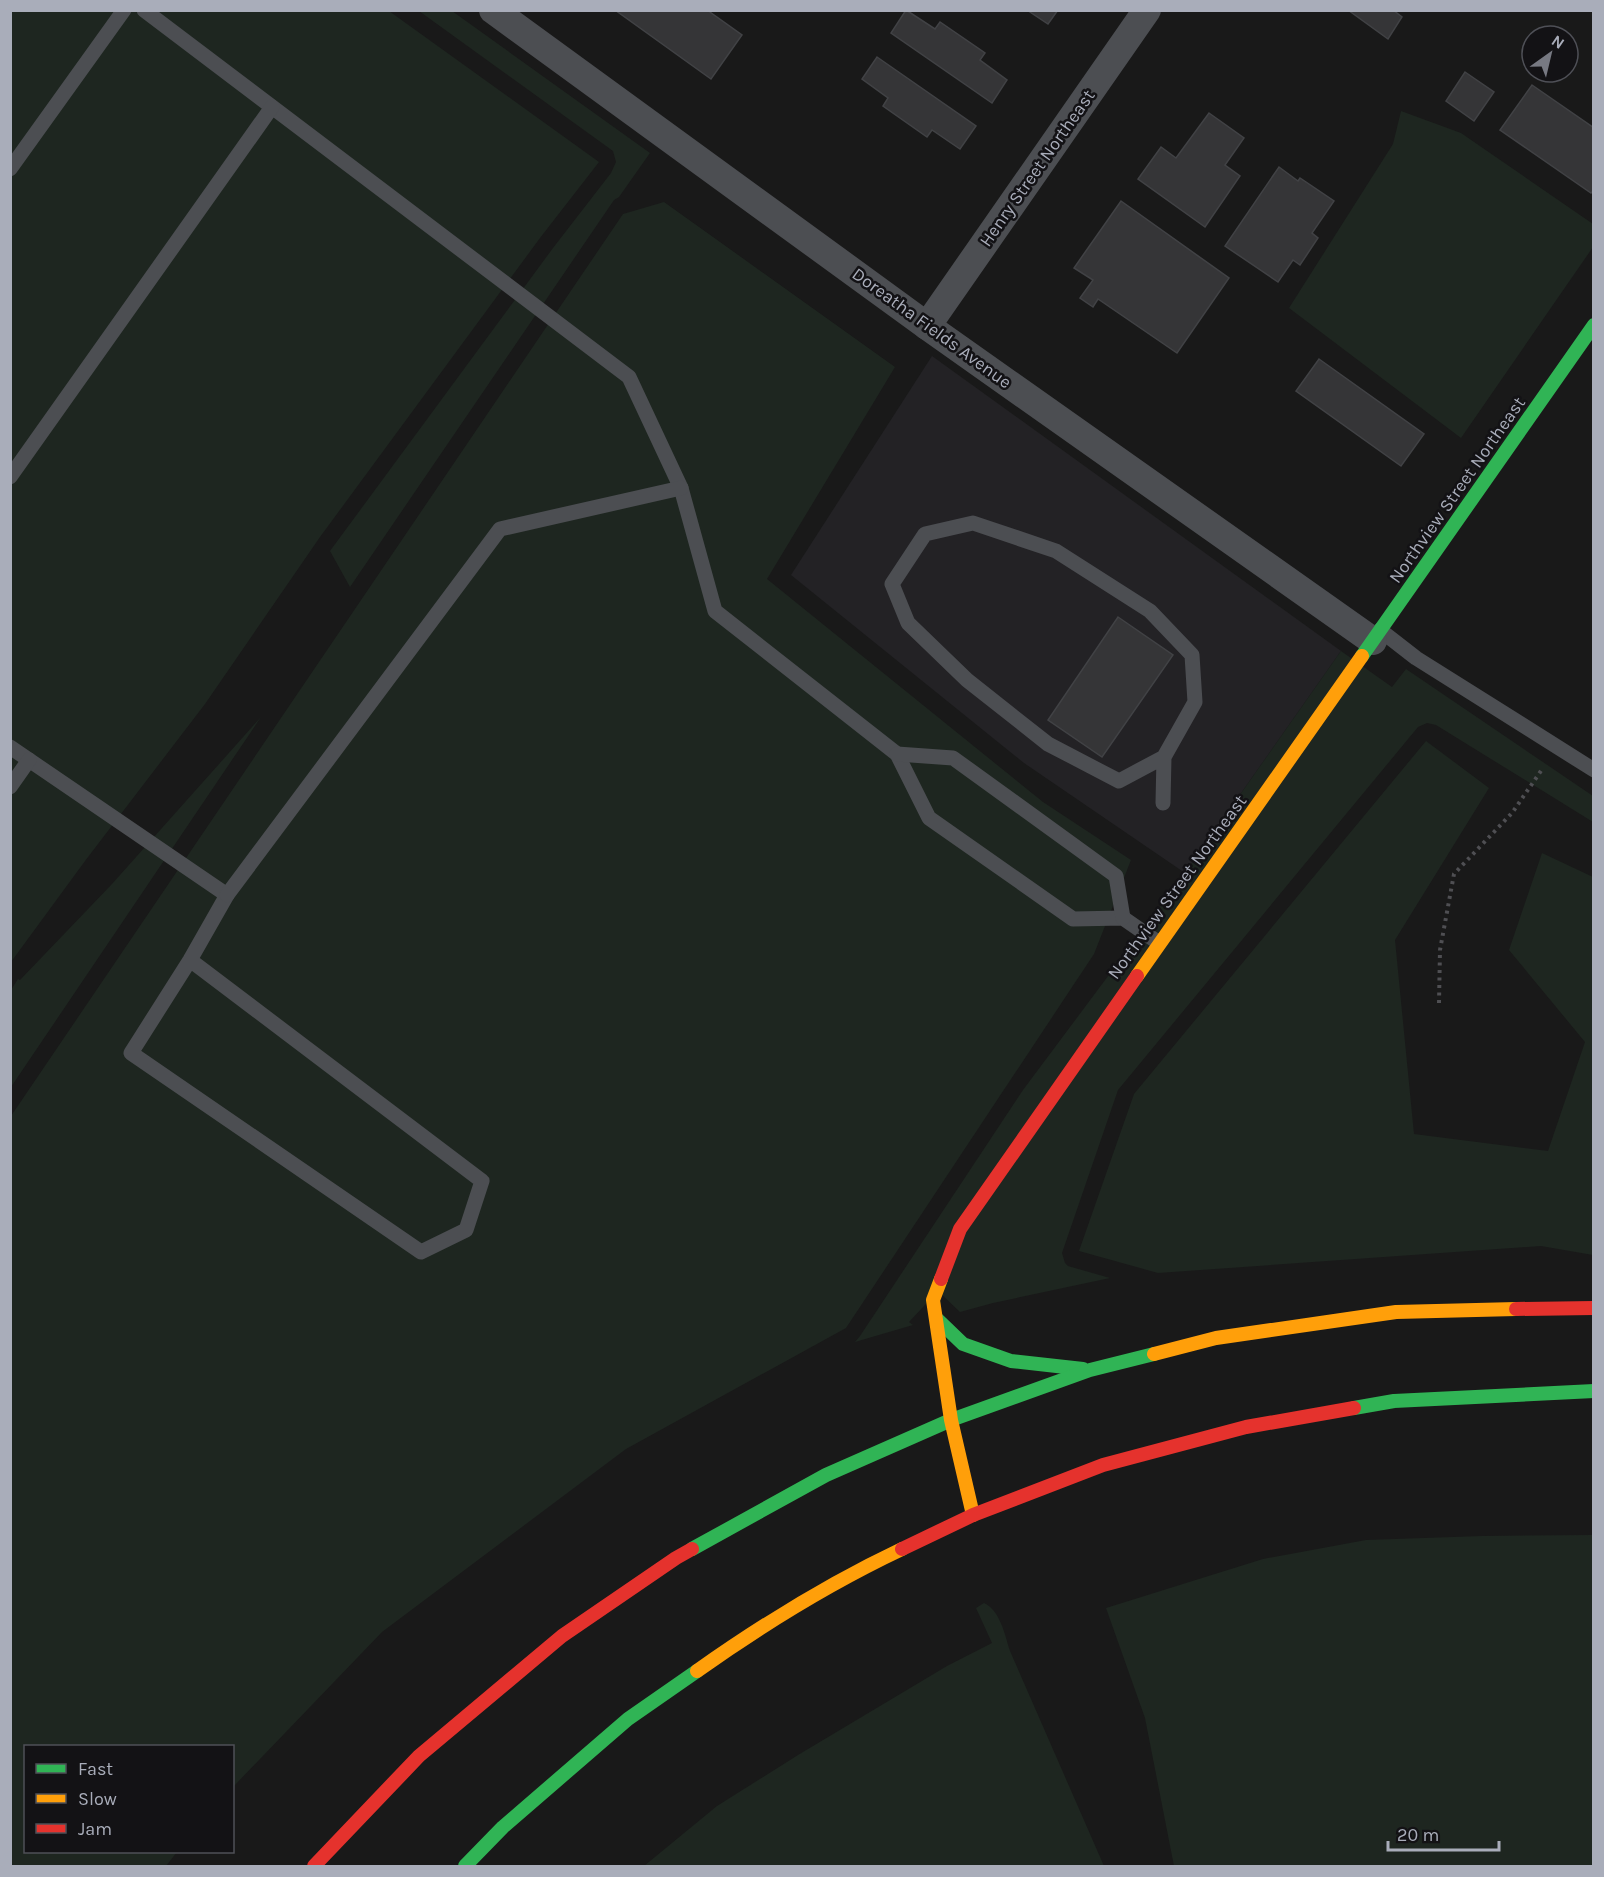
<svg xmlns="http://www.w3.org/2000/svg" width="1604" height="1877" font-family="Karla,sans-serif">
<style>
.built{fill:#232225}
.green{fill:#1e2620}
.building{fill:#353537;stroke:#414245;stroke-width:1.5}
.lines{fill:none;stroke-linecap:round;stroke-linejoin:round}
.path{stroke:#4f4f53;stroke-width:4;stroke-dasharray:3 4.5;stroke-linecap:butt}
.lane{stroke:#4c4e52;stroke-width:15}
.street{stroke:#4c4e52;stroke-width:28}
.fast{stroke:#30b455;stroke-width:14}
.slow{stroke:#ff9f0a;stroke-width:14}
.jam{stroke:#e5322d;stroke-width:14}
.labels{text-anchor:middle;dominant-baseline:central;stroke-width:5;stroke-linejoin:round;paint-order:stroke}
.street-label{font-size:18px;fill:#a9adba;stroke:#131215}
</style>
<rect width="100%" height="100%" fill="#191919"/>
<polygon class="built" points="932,356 1341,651 1185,873 1024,763 791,575"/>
<g class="green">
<polygon points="11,11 389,11 599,162 540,238 320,537 205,704 85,861 11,962"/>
<polygon points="419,11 452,11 650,153 619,197 614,200 350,587 330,551 553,248 611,173 616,162 613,151"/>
<polygon points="1401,111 1461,133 1593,224 1593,247 1461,438 1289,308 1393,144"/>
<polygon points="664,202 895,367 767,579 1043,802 1131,860 1094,954 846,1328 626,1449 382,1632 233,1787 232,1746 26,1746 26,1852 177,1852 166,1866 11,1866 11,1116 623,214"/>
<polygon points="1341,651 1392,687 1406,669 1593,796 1593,822 1436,725 1427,723 1418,727 1118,1090 1062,1253 1065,1263 1068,1266 1110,1278 993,1303 960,1312 938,1291 909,1322 913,1325 855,1342 860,1336 1023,1090 1185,873"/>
<polygon points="261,717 11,1087 11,990 18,979 20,980 112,884"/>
<polygon points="1426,741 1489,788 1395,940 1414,1134 1548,1151 1585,1042 1509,950 1542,853 1593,877 1593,1255 1541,1246 1158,1273 1079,1251 1134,1094"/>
<polygon points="1593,1535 1593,1866 1174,1866 1145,1718 1106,1608 1263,1559 1366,1540 1482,1536"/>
<path d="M984,1603C1000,1610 1005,1635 1010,1651L1104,1866H644L717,1806L798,1755L947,1666L992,1643L976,1608Z"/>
</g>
<g class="building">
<polygon points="615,10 707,10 742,35 711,79"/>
<polygon points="906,10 935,29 940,22 985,53 980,60 1007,80 992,103 891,33"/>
<polygon points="1027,10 1058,10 1048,24"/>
<polygon points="1348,10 1393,10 1402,17 1388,39"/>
<polygon points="877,57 976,126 960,149 932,130 927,137 883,106 888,98 862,79"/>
<polygon points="1465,72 1494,92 1474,121 1446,101"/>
<polygon points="1532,85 1594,128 1594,190 1591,193 1500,130"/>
<polygon points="1209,113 1244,138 1225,165 1240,176 1205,227 1138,179 1161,147 1176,158"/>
<polygon points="1279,167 1298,181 1300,178 1334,201 1312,233 1318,238 1300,265 1293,260 1278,282 1225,246"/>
<polygon points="1121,201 1229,278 1177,353 1098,299 1093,307 1080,298 1093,280 1074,268"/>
<polygon points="1319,359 1424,434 1401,466 1296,391"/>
<polygon points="1118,617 1173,655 1102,757 1048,720"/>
</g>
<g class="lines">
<polyline class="path" points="1439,1003 1440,950 1454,874 1512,813 1543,768"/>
<g class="lane">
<polyline points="144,10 629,377 681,488 715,611 897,754 929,818 1073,919 1123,918 1159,943"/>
<polyline points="10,169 124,10"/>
<polyline points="10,477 272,107"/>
<polyline points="1380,630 1416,658 1594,770"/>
<polyline points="10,747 227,895 190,960 131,1053 421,1252 466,1230 482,1181 190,960"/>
<polyline points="897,754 953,758 1116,876 1123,918"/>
<polyline points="10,787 29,760"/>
<polyline points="1163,803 1164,757 1195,702 1192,655 1150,611 1056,551 973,523 925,534 892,584 908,623 967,680 1048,744 1119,781 1164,757"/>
<polyline points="227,895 500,529 681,488"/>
</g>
<g class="street">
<polyline points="493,10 927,326 1373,641"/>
<polyline points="927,326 1147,10"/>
</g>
<g class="fast">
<polyline points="1362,656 1594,325"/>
<polyline points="937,1319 963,1344 1011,1361 1083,1369"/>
<polyline points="1354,1408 1394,1401 1594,1391"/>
<polyline points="692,1549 826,1475 951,1420 1090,1370 1154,1354"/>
<polyline points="465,1866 503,1827 628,1719 697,1671"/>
</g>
<g class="slow">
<polyline points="1137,976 1362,656"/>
<polyline points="941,1279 933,1300 951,1420 973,1515"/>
<polyline points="1154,1354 1216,1338 1396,1312 1516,1309"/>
<path d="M697,1671C762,1625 830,1583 902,1549"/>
</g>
<g class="jam">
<polyline points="941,1279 960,1229 1137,976"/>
<polyline points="1516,1309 1594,1308"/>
<polyline points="902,1549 973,1515 1103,1465 1246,1427 1354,1408"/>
<polyline points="314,1866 419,1756 562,1636 676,1558 692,1549"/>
</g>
</g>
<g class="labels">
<g class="street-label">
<text transform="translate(1037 168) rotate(-55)">Henry Street Northeast</text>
<text transform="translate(932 328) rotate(36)">Doreatha Fields Avenue</text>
<text transform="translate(1457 490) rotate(-55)">Northview Street Northeast</text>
<text transform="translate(1177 887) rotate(-54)">Northview Street Northeast</text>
</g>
</g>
<rect width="1604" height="1877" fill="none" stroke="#a9adba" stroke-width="24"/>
<rect x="24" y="1745" width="210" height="108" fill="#131215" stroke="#4f5057" stroke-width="1.5"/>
<rect x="36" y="1764" width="30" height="9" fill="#30b455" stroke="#4f5057" stroke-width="1.5"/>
<text x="78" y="1775" font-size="18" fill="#a9adba">Fast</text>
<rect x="36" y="1794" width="30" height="9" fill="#ff9f0a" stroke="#4f5057" stroke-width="1.5"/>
<text x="78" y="1805" font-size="18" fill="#a9adba">Slow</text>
<rect x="36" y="1824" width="30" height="9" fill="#e5322d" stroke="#4f5057" stroke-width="1.5"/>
<text x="78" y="1835" font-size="18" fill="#a9adba">Jam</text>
<g transform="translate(1550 54) rotate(34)"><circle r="28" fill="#131215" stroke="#4f5057" stroke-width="1.5"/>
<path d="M0-4.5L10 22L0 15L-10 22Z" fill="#777982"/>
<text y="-9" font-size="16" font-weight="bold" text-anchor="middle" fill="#a9adba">N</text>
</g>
<path d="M1388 1841v9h111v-9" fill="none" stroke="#a9adba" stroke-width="3"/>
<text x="1397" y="1841" font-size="18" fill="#a9adba" stroke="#131215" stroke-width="4.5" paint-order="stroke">20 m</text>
</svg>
